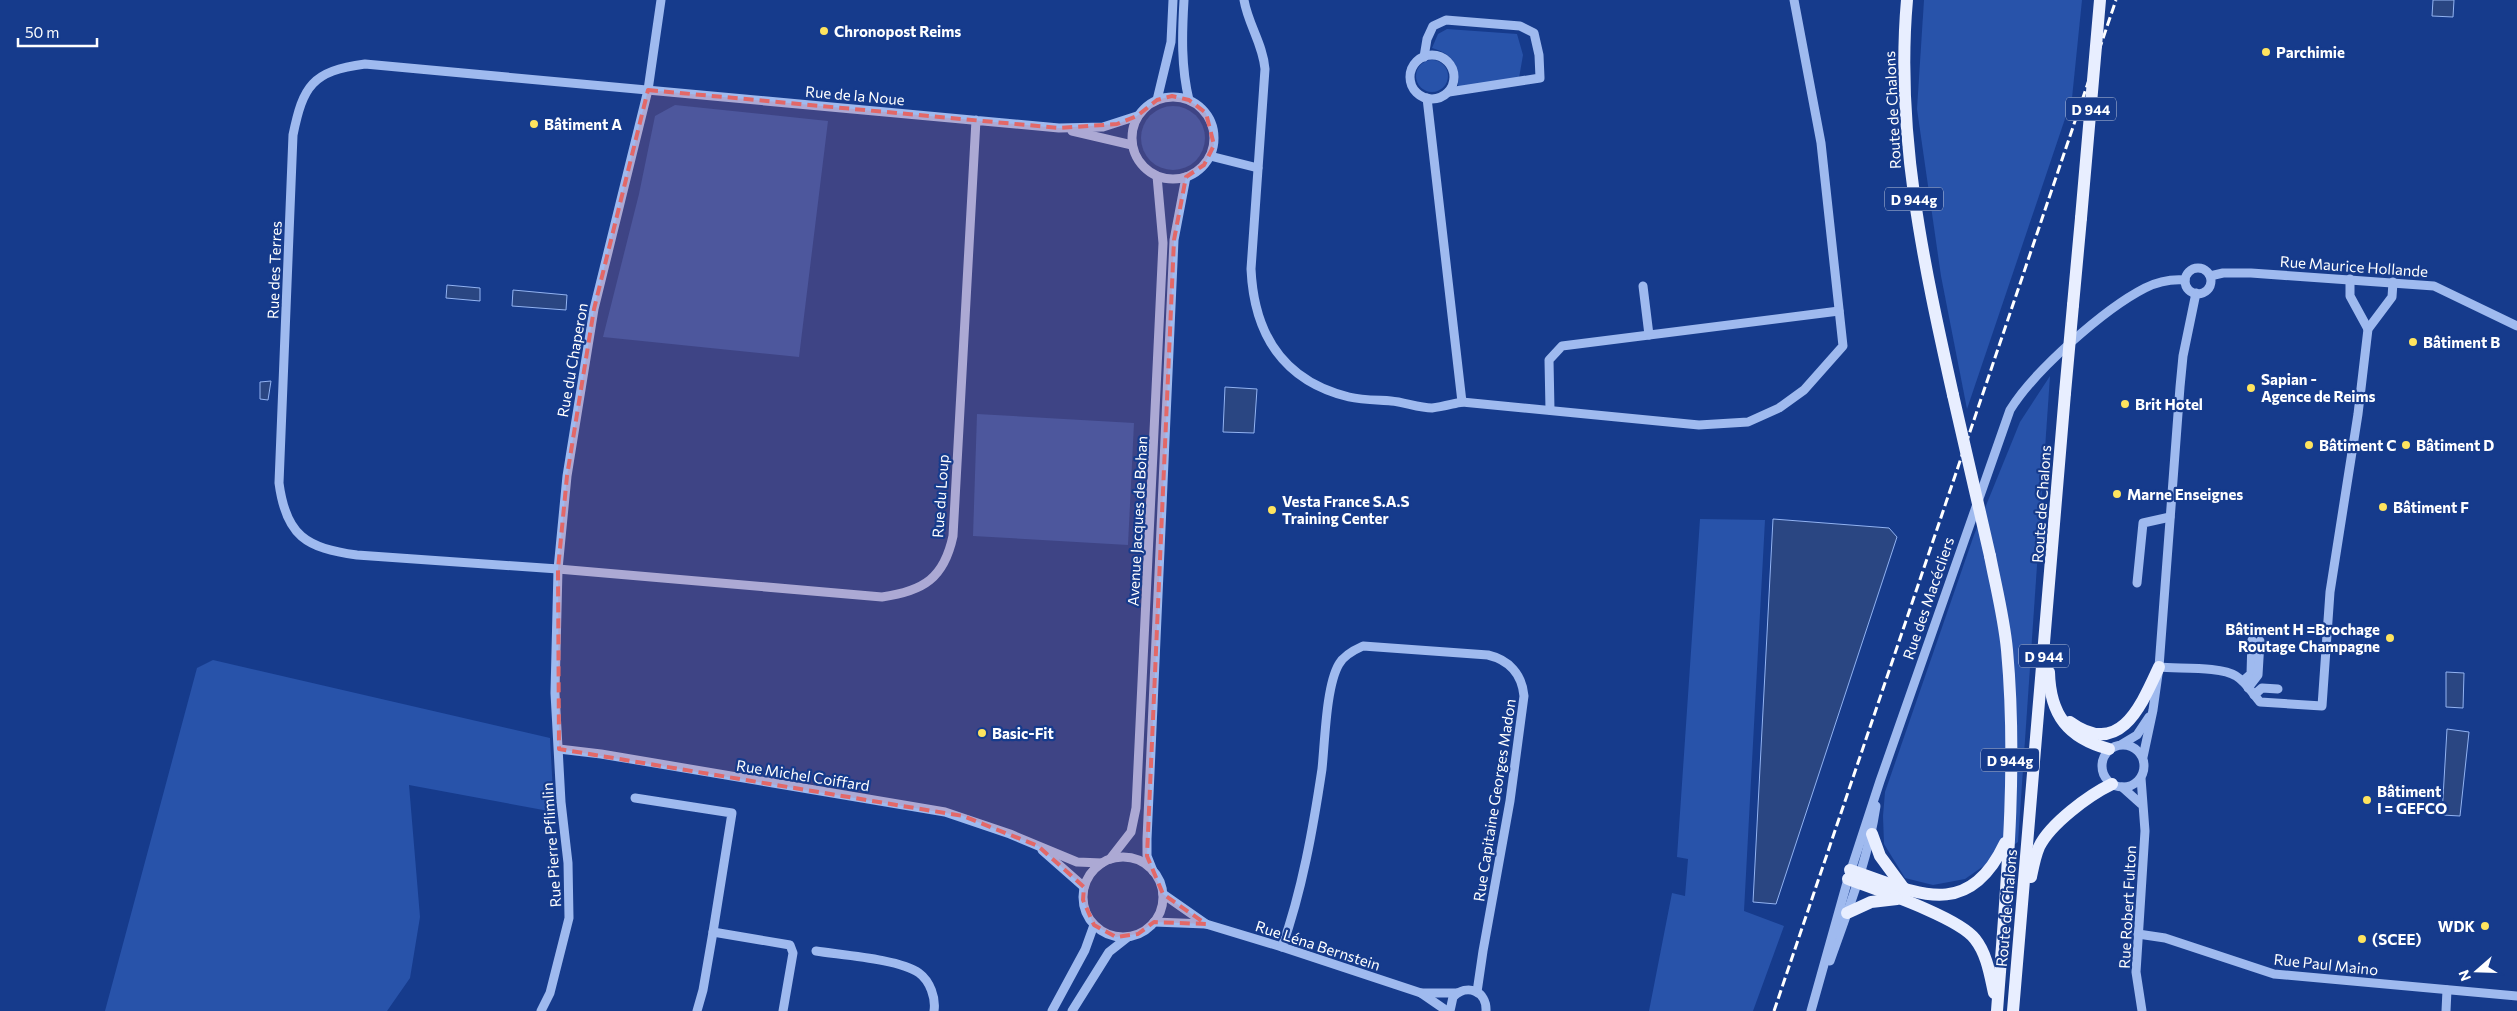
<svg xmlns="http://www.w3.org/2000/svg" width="2517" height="1011" font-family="Commissioner,sans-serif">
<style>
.green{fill:#2853aa}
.water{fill:#2a4682;stroke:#92b3f2}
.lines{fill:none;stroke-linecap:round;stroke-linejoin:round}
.minor{stroke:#9fbaef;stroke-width:9}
.major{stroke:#e8eeff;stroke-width:12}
.rail{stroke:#fff;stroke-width:3;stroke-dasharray:9 4;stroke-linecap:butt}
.major-bridge{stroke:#e8eeff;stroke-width:12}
.marked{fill:#e26868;fill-opacity:0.2;stroke:#e26868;stroke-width:4;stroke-dasharray:10 6;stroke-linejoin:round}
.poi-dot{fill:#ffe45e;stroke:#163b8c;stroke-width:2}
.labels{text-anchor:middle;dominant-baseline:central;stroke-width:4.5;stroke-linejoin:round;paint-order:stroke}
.shield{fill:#163b8c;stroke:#b9c4dc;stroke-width:1}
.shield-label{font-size:14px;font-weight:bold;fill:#fff}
.poi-label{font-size:15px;font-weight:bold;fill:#fff;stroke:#163b8c;text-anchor:start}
.street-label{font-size:15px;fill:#fff;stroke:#163b8c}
</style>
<rect width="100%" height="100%" fill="#163b8c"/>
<g class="green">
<polygon points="1924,0 2082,0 2072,98 1967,409 1941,276 1917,109"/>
<path d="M1447,29L1517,34L1523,55L1519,78L1458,87C1460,65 1453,54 1432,48L1438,34Z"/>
<circle cx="1432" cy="76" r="16"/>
<polygon points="675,105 828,121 799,357 603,337 639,194 655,116"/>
<circle cx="1173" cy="138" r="32"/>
<polygon points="2050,376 2018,842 1965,879 1933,885 1905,878 1884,844 1883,816 1885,792 1974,535 2020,422"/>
<polygon points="977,414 1134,423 1128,545 973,536"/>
<polygon points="1700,519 1765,520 1744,911 1784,926 1753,1011 1649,1011 1672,893 1685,896 1688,859 1677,857"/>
<polygon points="213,660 550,738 554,812 409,785 420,917 410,978 387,1011 105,1011 197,668"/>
</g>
<g class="water">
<polygon points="2433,0 2454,0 2453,17 2432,16"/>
<polygon points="447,285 480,288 480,301 446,298"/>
<polygon points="513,290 567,295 566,310 512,306"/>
<polygon points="271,381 268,400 260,399 260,382"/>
<polygon points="1225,387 1257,389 1254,433 1223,432"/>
<polygon points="1773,519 1889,528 1897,537 1776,904 1753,902"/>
<polygon points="2446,672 2464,673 2463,708 2446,707"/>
<polygon points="2447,729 2469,732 2460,816 2442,815"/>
</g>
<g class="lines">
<g class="minor">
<path d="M1184,0C1182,34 1181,67 1189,100"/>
<path d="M1244,0C1248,24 1263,44 1265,69L1251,269C1254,334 1283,381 1349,397C1362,400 1377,400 1391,401C1404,402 1419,408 1432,408C1442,407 1452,404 1462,402L1699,425L1748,422L1779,408L1804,390L1843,346L1821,143L1794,0"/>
<circle cx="1432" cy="77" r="22"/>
<polyline points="1424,57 1427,39 1433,26 1446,20 1520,26 1534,33 1539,55 1540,78 1449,92"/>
<circle cx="1173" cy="138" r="41"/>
<polyline points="1427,98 1462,402"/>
<polyline points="1157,100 1171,42 1173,0"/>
<path d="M976,120L953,536C944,578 924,591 882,597L558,569L357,555C306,548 286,536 279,483L293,135C303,86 312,71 365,64L1059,128L1103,127L1137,116"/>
<polyline points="1072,131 1132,145"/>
<polyline points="1210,156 1258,168"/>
<circle cx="2198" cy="281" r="13"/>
<polyline points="2210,276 2223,273 2251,273 2434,286 2517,326"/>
<polyline points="2350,279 2350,296 2368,329"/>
<polyline points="1643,286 1649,335"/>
<polyline points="1550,410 1549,360 1562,346 1839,311"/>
<polyline points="2137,583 2143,523 2170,517"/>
<path d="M2159,667C2178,669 2221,666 2236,676C2246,682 2253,694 2260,702L2322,706L2330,592L2358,414L2368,329L2392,297L2393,282"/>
<polyline points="2243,681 2251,674 2252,640"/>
<polyline points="2248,688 2258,675 2260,641"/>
<polyline points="2254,695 2262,688 2278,689"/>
<polyline points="2122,744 2137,735 2149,717"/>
<circle cx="2123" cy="766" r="21"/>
<polyline points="559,749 601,754 945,812 1010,834 1077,862 1102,863"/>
<polyline points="2143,757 2153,710 2159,667 2180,387 2183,356 2196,293"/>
<polyline points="2141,778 2145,831 2136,972 2142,1011"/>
<polyline points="2122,787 2141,804"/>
<polyline points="635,798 732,813 713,932"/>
<polyline points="1042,850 1084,887"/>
<circle cx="1123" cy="897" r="40"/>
<polyline points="1110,859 1131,832 1136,808 1163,243 1157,176"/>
<polyline points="1153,871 1147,856 1147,839 1174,240 1186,177"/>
<polyline points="1163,894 1206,924"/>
<polyline points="1154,922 1206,924 1282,947 1421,993 1447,1011"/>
<polyline points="2138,934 2165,938 2274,974 2517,996"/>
<path d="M1282,947C1302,891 1313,829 1322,769C1325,741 1326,686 1339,664C1344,655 1354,650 1363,646L1488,655C1509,660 1522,674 1524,696L1510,801L1483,951L1477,992"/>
<path d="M816,951C841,955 900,959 919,973C930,981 936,998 934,1011"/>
<path d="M1830,961C1848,910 1868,860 1876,806"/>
<polyline points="1421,993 1457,993"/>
<polyline points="541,1011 550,993 569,918 568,863 561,802 555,693 558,569 567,476 594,309 648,90 661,0"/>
<polyline points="697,1011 703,990 713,932 790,945 793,953 783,1011"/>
<polyline points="1052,1011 1085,950 1094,925"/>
<polyline points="1072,1011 1109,952 1128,937"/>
<path d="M1450,1011L1453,997C1467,983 1487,991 1486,1011"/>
<path d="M1811,1011L1848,879L1880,781L2010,410C2034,371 2104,309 2145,288C2157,282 2172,279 2185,280"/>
<polyline points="2446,1011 2447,990"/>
</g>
<g class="major">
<path d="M1907,0C1895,134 1924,265 1953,395"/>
<polyline points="2073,305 2081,218"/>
<path d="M1990,556C1996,587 2004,618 2007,650C2018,769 2006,892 1997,1011"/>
<path d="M2049,672C2050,715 2068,738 2109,749"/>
<path d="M2070,722C2120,758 2141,706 2159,667"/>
<polyline points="1872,834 1880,856 1905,890"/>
<path d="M1850,870C1915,892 1967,923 2005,843"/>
<path d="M2031,877C2033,867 2035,856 2039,847C2050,824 2089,795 2112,784"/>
<path d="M1848,879C1877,890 1958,917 1975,939C1987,954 1990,975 1994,993"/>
<polyline points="1847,913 1871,902 1897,899"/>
<polyline points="2013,1011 2065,393"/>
</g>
<polyline class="rail" points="1774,1011 2116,0"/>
<g class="major-bridge">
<polyline points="2081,218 2100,0"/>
<polyline points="2065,393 2073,305"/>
<polyline points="1953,395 1990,556"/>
</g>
</g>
<path class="marked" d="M648,90L1059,128L1117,124L1137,116L1157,100L1172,96L1189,100L1206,113L1214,145L1204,165L1186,177L1174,240L1147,856L1163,894L1206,924L1154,922L1138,934L1116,937L1094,925L1083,900L1084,887L1038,846L963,816L559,749L558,569L567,476L594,309Z"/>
<g class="poi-dot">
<circle cx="824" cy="31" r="5"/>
<circle cx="2266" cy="52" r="5"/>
<circle cx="534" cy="124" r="5"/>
<circle cx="2413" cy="342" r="5"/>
<circle cx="2251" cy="388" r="5"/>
<circle cx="2125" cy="404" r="5"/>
<circle cx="2309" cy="445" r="5"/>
<circle cx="2406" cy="445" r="5"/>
<circle cx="2117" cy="494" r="5"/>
<circle cx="2383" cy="507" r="5"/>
<circle cx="1272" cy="510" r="5"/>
<circle cx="2390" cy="638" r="5"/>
<circle cx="982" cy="733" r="5"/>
<circle cx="2367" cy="800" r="5"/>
<circle cx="2485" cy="926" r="5"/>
<circle cx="2362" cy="939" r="5"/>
</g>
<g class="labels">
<g class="shield">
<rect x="2066" y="97.5" width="50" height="23" rx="4"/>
<rect x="1885" y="187.5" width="58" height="23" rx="4"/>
<rect x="2019" y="644.5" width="50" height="23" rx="4"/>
<rect x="1981" y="748.5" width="58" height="23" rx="4"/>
</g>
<g class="shield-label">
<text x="2091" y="109">D 944</text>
<text x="1914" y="199">D 944g</text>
<text x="2044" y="656">D 944</text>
<text x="2010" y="760">D 944g</text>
</g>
<g class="poi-label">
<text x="834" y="31">Chronopost Reims</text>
<text x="2276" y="52">Parchimie</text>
<text x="544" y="124">Bâtiment A</text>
<text x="2423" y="342">Bâtiment B</text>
<text x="2261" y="379">Sapian -<tspan x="2261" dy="17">Agence de Reims</tspan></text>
<text x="2135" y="404">Brit Hotel</text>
<text x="2319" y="445">Bâtiment C</text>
<text x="2416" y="445">Bâtiment D</text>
<text x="2127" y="494">Marne Enseignes</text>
<text x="1282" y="501">Vesta France S.A.S<tspan x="1282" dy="17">Training Center</tspan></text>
<text x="2393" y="507">Bâtiment F</text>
<text x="2380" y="629" text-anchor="end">Bâtiment H =Brochage<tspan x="2380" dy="17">Routage Champagne</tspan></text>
<text x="992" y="733">Basic-Fit</text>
<text x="2377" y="791">Bâtiment<tspan x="2377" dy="17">I = GEFCO</tspan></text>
<text x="2475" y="926" text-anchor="end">WDK</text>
<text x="2372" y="939">(SCEE)</text>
</g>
<g class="street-label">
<text transform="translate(855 95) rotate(5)">Rue de la Noue</text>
<text transform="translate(1892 110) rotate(-93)">Route de Chalons</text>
<text transform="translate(2354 266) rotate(4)">Rue Maurice Hollande</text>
<text transform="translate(274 270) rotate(-88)">Rue des Terres</text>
<text transform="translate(572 360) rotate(-80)">Rue du Chaperon</text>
<text transform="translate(940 496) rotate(-86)">Rue du Loup</text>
<text transform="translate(2041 504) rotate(-86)">Route de Chalons</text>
<text transform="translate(1137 521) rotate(-87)">Avenue Jacques de Bohan</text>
<text transform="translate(1928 598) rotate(-71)">Rue des Macécliers</text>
<text transform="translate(803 775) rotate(9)">Rue Michel Coiffard</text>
<text transform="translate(1494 800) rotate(-81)">Rue Capitaine Georges Madon</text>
<text transform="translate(551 845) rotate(-94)">Rue Pierre Pflimlin</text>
<text transform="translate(2127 907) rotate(-87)">Rue Robert Fulton</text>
<text transform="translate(2006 908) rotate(-85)">Route de Chalons</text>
<text transform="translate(1318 945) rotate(18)">Rue Léna Bernstein</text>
<text transform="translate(2326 964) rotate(6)">Rue Paul Maino</text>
</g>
</g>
<g transform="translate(2477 971) rotate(250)" stroke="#163b8c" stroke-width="4" paint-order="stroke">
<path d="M0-4L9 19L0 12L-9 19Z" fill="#ffffff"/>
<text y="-8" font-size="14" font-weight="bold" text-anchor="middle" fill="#ffffff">N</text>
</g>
<path d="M18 38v8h79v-8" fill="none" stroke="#ffffff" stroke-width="2.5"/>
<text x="25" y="38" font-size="15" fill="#ffffff" stroke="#163b8c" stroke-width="4" paint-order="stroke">50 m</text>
</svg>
